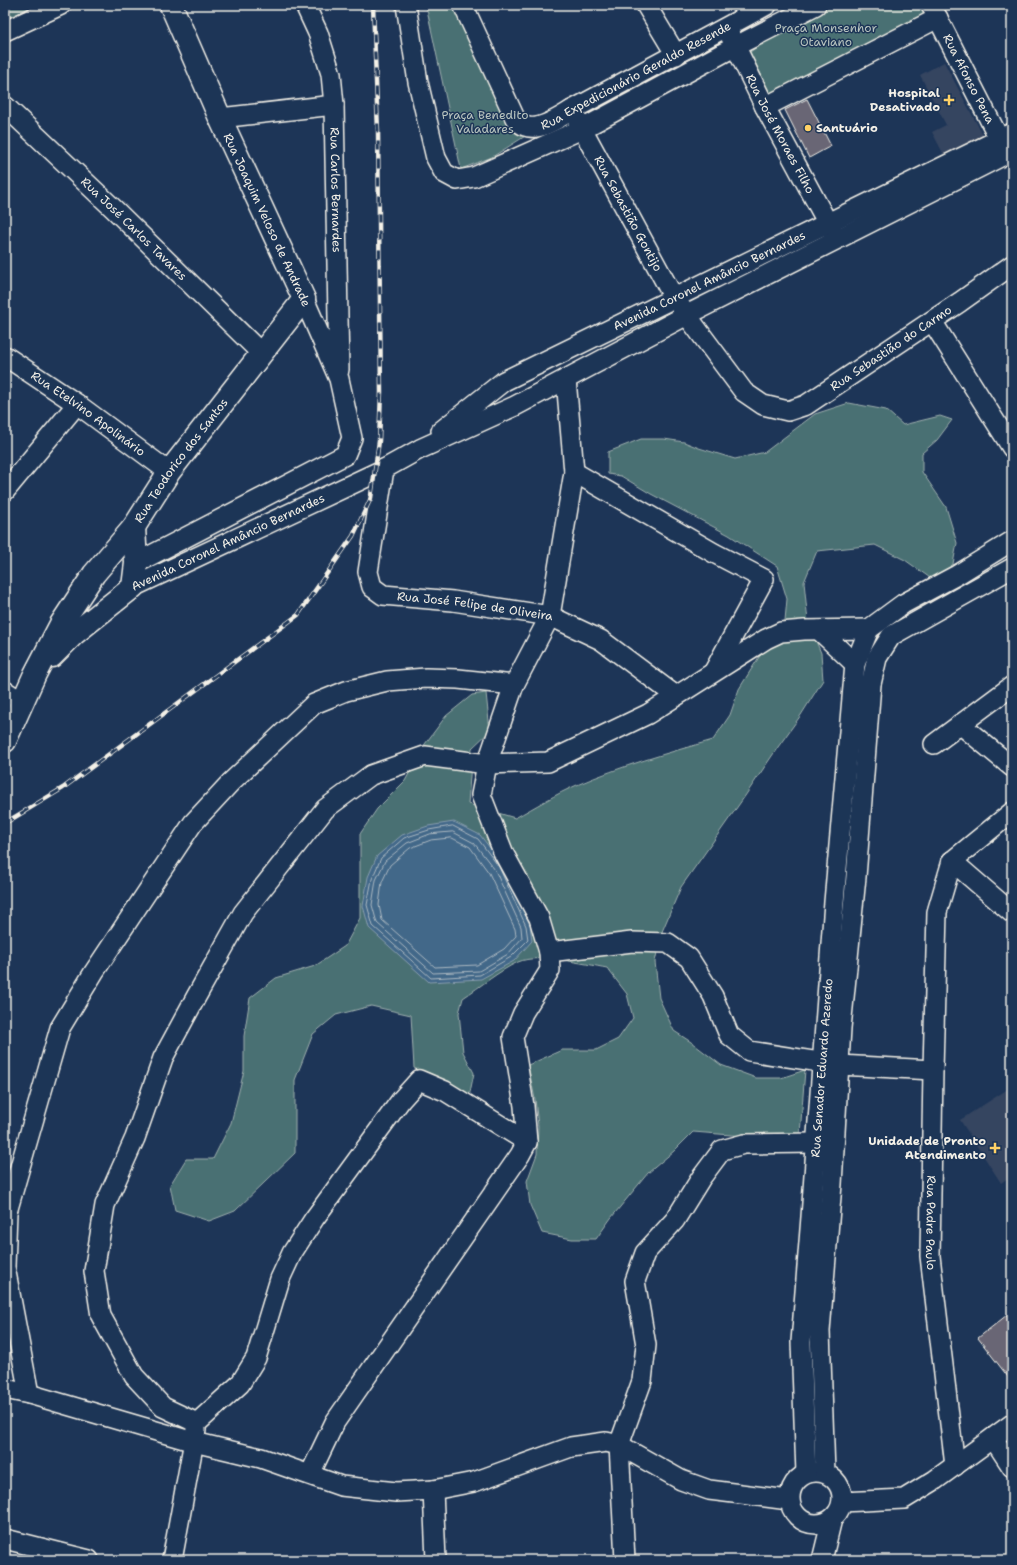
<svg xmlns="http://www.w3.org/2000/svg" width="1017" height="1565" font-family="'Shantell Sans',sans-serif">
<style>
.built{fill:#344460}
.green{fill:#4a7073;stroke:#9fb0ae}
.water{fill:#426789;stroke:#899eaf}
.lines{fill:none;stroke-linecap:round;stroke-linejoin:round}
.shore{stroke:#adbac2;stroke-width:1}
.building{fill:#696674;stroke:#f4f1e8}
.minor-casing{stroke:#f4f1e8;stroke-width:22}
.major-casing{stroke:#f4f1e8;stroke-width:25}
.minor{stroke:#1d3557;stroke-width:19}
.major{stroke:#1d3557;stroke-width:22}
.rail-casing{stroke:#f4f1e8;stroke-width:4.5}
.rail{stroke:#1d3557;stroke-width:3;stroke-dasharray:9;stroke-linecap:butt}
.poi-dot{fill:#ffd166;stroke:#1d3557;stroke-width:1.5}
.labels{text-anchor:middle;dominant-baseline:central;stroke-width:3;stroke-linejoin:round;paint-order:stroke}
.park-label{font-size:12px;fill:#b8c4bf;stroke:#1d3557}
.street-label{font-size:12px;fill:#f4f1e8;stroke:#1d3557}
.poi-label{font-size:12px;font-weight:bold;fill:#f4f1e8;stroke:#1d3557;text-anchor:end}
</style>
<rect width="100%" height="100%" fill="#1d3557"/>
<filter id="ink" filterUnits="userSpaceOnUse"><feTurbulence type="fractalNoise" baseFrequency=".025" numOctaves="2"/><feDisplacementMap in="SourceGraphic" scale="8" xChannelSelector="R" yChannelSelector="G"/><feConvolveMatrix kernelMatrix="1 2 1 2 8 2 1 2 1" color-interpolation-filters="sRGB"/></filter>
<g filter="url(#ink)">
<g class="built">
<polygon points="944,62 984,137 945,157 932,132 946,125 920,75"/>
<polygon points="1008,1089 1012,1096 1012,1175 1001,1183 960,1120"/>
</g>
<g class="green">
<polygon points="5,5 34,5 6,20"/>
<polygon points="426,5 465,5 527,135 492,157 461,169"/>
<polygon points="817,5 918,5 925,17 771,95 750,52"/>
<path d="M849,403L886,410L903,425L940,416L952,420L937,440L922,453V472L946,507L957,543L952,569L933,580L905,560L875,545L817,551L804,582L808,622L821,653L823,680L801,715L778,747L745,796L681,887L661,934L655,962L659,998L674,1031L691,1042L721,1065L756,1078H781L805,1070L800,1134L770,1138L693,1132L674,1151L648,1173L611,1218L596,1239H572L542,1233L530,1205L527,1181L537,1154L538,1126L535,1099L528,1065L562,1050H596L618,1039L633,1018L627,994L607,968C585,964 539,953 518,962C499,971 481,986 463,998L459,1013L463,1052L474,1073L469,1097L450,1084L414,1068L411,1015L371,1006L336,1015L313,1034L295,1080V1153L235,1211L209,1221L175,1210L170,1185L186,1159H213L231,1123L244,1071V1036L250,998L276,978L315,966L345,946L360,918V834L377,809L405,781L425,744L446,716L472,695L486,693L490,731L472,748L468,804L515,818C535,807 556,794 577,785C621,766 667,753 713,740L730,715L739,689L759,657L784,631L787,599L777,566L729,535L651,494L621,476L608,474V452L641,439H664L684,442L699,448L735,459L765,452L815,414Z"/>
</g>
<polygon class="water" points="454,822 480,835 503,865 530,925 532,941 514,961 481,979 429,982 369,928 363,906 368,877 377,856 402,835 428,826"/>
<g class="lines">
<g class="shore">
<polygon points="453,826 478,839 499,867 526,926 528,940 511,957 480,975 431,978 373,926 367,905 372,879 381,858 404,838 429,830"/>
<polygon points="453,832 474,843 495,870 521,927 522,938 508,954 479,971 433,973 377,923 372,905 376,880 385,861 407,843 430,834"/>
<polygon points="452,838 470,847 489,873 515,929 516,936 504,949 477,965 435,967 382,920 379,905 382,882 390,865 410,848 431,840"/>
</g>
</g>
<g class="building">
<polygon points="807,99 831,146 809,158 785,110"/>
<polygon points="1012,1311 1012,1382 978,1338"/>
</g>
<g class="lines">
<g class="minor-casing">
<g id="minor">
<path id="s1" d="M305,5L318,33L331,74L334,105L339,370"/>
<polyline points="406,5 418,82 436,158 444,173 457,180 474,177 582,129 736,46 816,5"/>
<path id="s2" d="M463,5L515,118C518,121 521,125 525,126C539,132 560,117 572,110L767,5"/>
<polyline points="646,5 676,55"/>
<path id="s3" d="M931,5L1005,150"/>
<polyline points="5,31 61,5"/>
<path id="s4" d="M730,35L765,107L833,233"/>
<path id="s5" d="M5,106L114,209L261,353"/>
<polyline points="765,107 938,18"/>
<path id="s6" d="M572,110L674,298L744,392L763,405L788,411L806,405L960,302L1012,265"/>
<polyline points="220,118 334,105"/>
<polyline points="932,321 1012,448"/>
<path id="s7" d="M5,356L77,404L169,472"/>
<polyline points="566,379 574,472 550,616 514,685 487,764 481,795 504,854 539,918 549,952 632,942 668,943 689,958 713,996 729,1035 749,1051 839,1065 933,1070"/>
<path id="s8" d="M441,431L504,381L1012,133"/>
<path id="s9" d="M384,469L368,572L372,587L383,595L453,601L550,616L601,640L676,696"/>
<polyline points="574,472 714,553 764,579 714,671"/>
<polyline points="5,491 77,404"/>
<polyline points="136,563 345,455 352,438 339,379 304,299"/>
<path id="s10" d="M133,587L384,469L420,449L515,406L687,315L1012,151"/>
<polyline points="819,630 855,664"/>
<polyline points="5,691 22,702"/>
<polyline points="960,724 1012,767"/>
<polyline points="934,744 1012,686"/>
<path id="s11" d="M952,861L937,912L933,1070L930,1256L955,1466"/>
<polyline points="952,861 1012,913"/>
<polyline points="952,861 1012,812"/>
<polyline points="527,1142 445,1091 419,1080 401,1100 314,1219 292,1253 280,1279 256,1358 240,1384 197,1423 163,1407 134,1376 101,1316 94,1271 105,1205 135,1138 163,1058 196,997 243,913 325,809 371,775 425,756 487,764 548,762 648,714 766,639 781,632 804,630 869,629"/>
<polyline points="5,1389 29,1394 194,1442 261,1458 341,1486 396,1492 433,1490 474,1482 571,1447 606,1442 619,1445 681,1480 709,1490 789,1500"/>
<polyline points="29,1394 5,1267 7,1212 60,1028 94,972 193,823 231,782 314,704 346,691 387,681 426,678 458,679 514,685"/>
<polyline points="993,1438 1012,1467"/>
<circle cx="816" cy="1498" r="26"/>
<path id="s12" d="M806,1473L801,1342L811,1217L834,902L855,664L869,629L903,604L957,575L1012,541"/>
<polyline points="825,1473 820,1331 832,1184 841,1028 856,877 871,684 877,658 891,636 1012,568"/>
<polyline points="310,1474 335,1422 520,1155 527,1142 524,1106 513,1037 523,1013 550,970 549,952"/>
<polyline points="433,1490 436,1560"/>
<polyline points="842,1502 904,1499 935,1480 1012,1424"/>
<polyline points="5,1539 89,1560"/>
<polyline points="172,1560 196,1430"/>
<polyline points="625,1560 619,1445 642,1381 646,1345 635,1281 645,1253 675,1220 701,1178 722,1150 744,1144 817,1143"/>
<polyline points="822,1560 832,1519"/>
</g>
</g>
<g class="major-casing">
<g id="major">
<polyline points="52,656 74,634 133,587 136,563 134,527"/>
<path id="s13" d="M5,741L35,674L61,624L94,574L134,527L169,472L304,299L220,118L171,5"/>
</g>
</g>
<use href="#minor" class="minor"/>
<use href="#major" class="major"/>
<g class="rail-casing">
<polyline id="rail" points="5,823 63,788 298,615 353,536 371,498 379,441 381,392 378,131 373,5"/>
</g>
<use href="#rail" class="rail"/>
</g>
</g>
<g class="poi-dot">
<path d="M947 94h4v4h4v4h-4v4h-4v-4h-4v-4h4z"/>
<circle cx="808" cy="128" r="4"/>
<path d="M993 1142h4v4h4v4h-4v4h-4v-4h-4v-4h4z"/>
</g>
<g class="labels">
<g class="park-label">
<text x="826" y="28">Praça Monsenhor<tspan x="826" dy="14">Otaviano</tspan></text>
<text x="485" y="115">Praça Benedito<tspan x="485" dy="14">Valadares</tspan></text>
</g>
<g class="street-label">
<text stroke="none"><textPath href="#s2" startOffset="261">Rua Expedicionário Geraldo Resende</textPath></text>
<text stroke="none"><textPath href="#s3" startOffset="83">Rua Afonso Pena</textPath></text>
<text stroke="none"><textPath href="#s4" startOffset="111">Rua José Moraes Filho</textPath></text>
<text stroke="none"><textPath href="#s1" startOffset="190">Rua Carlos Bernardes</textPath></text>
<text stroke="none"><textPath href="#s6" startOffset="118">Rua Sebastião Gontijo</textPath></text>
<text transform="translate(267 220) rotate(65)">Rua Joaquim Veloso de Andrade</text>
<text stroke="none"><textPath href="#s5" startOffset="178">Rua José Carlos Tavares</textPath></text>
<text stroke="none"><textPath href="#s8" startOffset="309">Avenida Coronel Amâncio Bernardes</textPath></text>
<text stroke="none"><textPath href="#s6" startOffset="501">Rua Sebastião do Carmo</textPath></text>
<text stroke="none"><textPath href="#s7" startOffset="101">Rua Etelvino Apolinário</textPath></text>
<text stroke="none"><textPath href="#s13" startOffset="333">Rua Teodorico dos Santos</textPath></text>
<text stroke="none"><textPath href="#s10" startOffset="105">Avenida Coronel Amâncio Bernardes</textPath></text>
<text stroke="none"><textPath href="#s9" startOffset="226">Rua José Felipe de Oliveira</textPath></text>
<text stroke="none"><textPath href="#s12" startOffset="406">Rua Senador Eduardo Azeredo</textPath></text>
<text stroke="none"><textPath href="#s11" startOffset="364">Rua Padre Paulo</textPath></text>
</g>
<g class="poi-label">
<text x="940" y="93">Hospital<tspan x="940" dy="14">Desativado</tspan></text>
<text x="816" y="128" text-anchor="start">Santuário</text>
<text x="986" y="1141">Unidade de Pronto<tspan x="986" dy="14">Atendimento</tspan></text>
</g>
</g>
<rect width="1017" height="1565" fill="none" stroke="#1d3557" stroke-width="20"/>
<rect x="10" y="10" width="997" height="1545" fill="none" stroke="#f4f1e8" stroke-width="1.5" filter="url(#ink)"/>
</svg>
